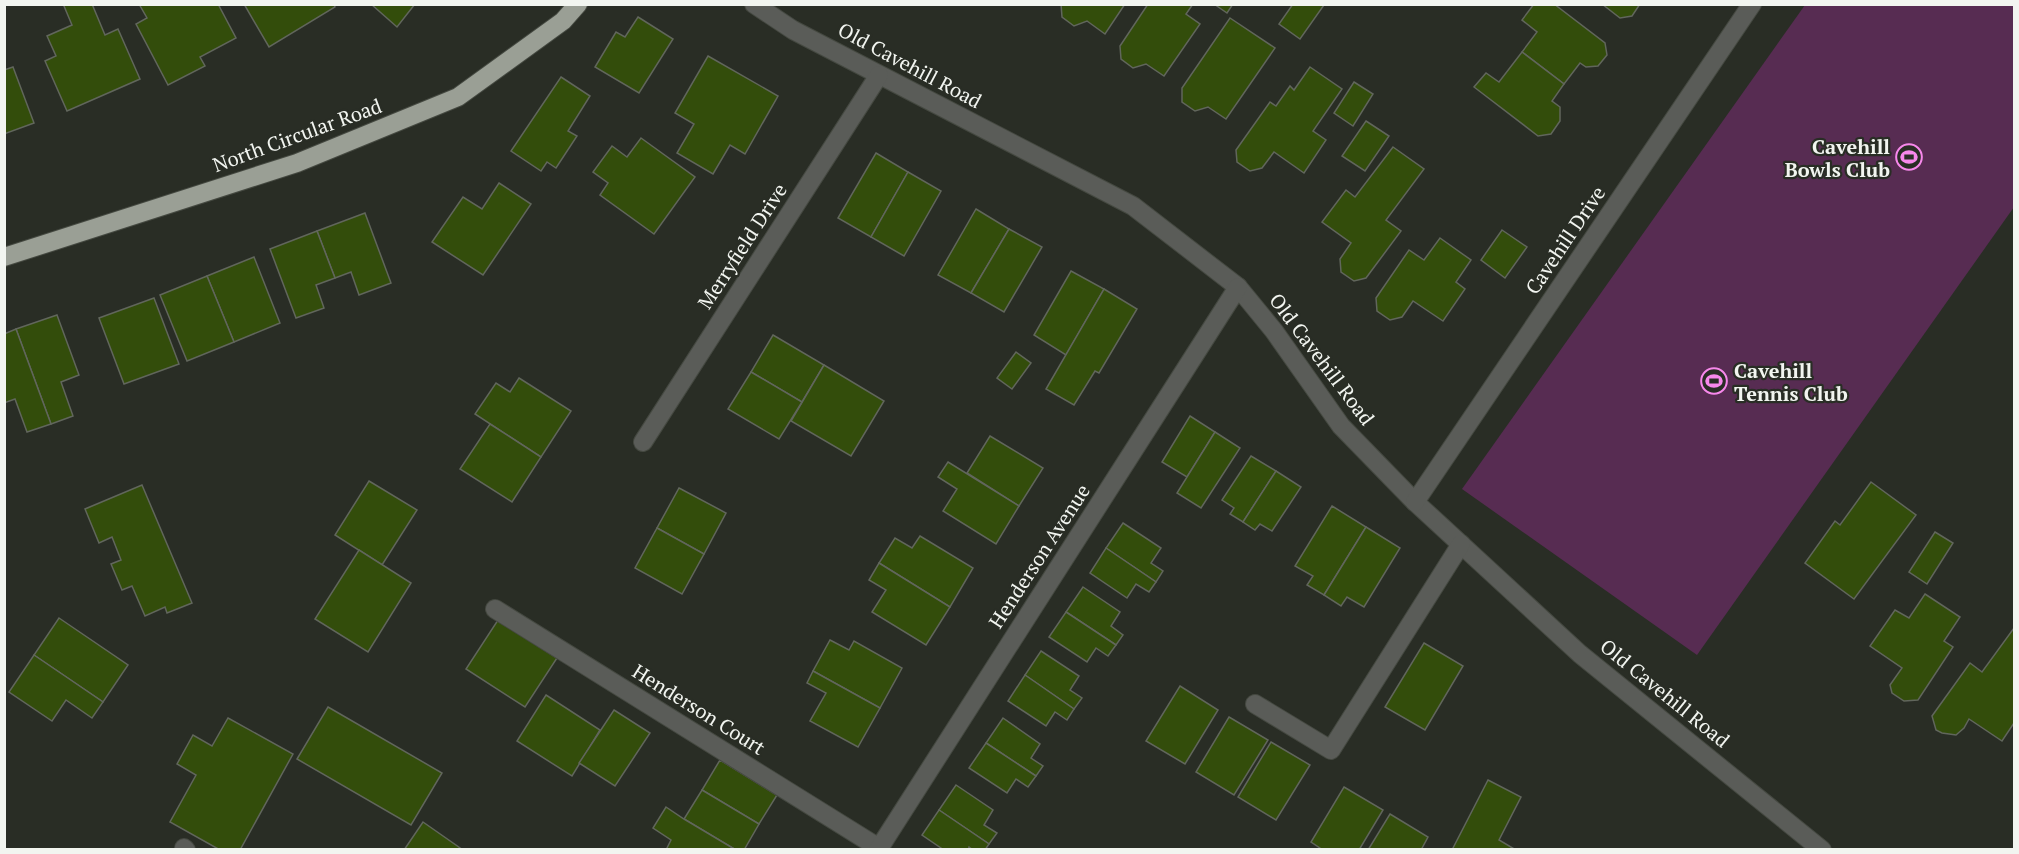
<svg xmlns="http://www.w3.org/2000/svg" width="2019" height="854" font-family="'PT Serif',serif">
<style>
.green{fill:#572c52}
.building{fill:#334d0b;stroke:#61665c;stroke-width:1.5}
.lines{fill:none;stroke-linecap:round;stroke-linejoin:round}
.minor-casing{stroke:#454941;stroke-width:20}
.highway-casing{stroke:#454941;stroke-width:20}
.minor{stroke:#5a5c58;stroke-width:18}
.highway{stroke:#9a9f95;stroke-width:18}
.labels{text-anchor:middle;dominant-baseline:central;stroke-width:4.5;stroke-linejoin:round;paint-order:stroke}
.street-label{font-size:20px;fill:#f2f5f0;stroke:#292d25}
.poi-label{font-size:20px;font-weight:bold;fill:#f2f5f0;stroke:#292d25;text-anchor:end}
</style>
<rect width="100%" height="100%" fill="#292d25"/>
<polygon class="green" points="1805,5 2014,5 2014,207 1697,655 1462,489"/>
<g class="building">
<polygon points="67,4 92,4 105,35 118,29 140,79 67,111 45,61 56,56 47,36 72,25 64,6"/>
<polygon points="139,4 218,4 236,38 200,57 205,66 168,85 136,24 147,18"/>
<polygon points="244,4 334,4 335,7 269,47"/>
<polygon points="371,4 415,4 397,27"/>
<polygon points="1061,4 1125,4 1105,34 1087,21 1074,26 1062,17"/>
<polygon points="1148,4 1193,4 1186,14 1200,24 1164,76 1146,64 1133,68 1121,59 1120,46"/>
<polygon points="1214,4 1233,4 1227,13"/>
<polygon points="1293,4 1324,5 1300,39 1279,24"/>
<polygon points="1534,4 1554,4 1605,43 1607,55 1598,66 1586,67 1580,63 1564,84 1522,52 1537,32 1522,20"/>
<polygon points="1602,4 1640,4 1632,16 1620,18"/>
<polygon points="638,17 673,39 639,93 595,67 616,32 625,37"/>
<polygon points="1230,18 1275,48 1226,119 1208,107 1195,111 1182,102 1182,88"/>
<polygon points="1522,52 1564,84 1552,101 1560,107 1560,121 1551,134 1538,136 1474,87 1486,73 1499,82"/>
<polygon points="708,56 778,96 745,154 730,145 713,174 677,153 694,124 675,113"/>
<polygon points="13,67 34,123 4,134 4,70"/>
<polygon points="1310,67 1342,89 1313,131 1326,140 1304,173 1274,152 1262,168 1250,171 1237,162 1236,150 1270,102 1276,106 1290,86 1294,90"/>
<polygon points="561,77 590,96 568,131 577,136 556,168 547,162 541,171 511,151"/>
<polygon points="1354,82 1373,94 1353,126 1334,113"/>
<polygon points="1366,121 1389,136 1365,171 1342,156"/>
<polygon points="641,138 695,177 654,234 600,195 608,183 593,172 612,146 627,157"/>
<polygon points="1393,147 1424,169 1386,220 1401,231 1366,278 1354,281 1341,272 1340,259 1351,243 1322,222 1346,190 1355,197"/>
<polygon points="876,153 908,172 871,237 838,218"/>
<polygon points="908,172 941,191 904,256 871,237"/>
<polygon points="499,183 531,204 483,275 432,242 463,197 482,209"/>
<polygon points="976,209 1009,229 971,293 938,275"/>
<polygon points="365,213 391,283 359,295 351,272 335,278 317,231"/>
<polygon points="1009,229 1042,247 1004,312 971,293"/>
<polygon points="1502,230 1527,247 1505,278 1481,260"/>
<polygon points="317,231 335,278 316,285 324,308 296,318 270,249"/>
<polygon points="1440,238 1471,260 1456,282 1465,289 1443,321 1413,301 1402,317 1390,320 1377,311 1376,298 1409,250 1424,260"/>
<polygon points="254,257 280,323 234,342 207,276"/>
<polygon points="1071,271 1104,289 1066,355 1034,335"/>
<polygon points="207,276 234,342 187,361 160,295"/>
<polygon points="1104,289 1137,309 1099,373 1095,371 1074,405 1046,389"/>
<polygon points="154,298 179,364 124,384 99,318"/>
<polygon points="57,315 79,375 61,382 73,416 51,424 16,329"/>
<polygon points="16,329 51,424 27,432 15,399 4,403 4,334"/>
<polygon points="773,335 824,365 802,402 751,372"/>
<polygon points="1016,352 1031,363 1012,389 997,378"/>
<polygon points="824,365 884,401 851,456 791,421"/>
<polygon points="751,372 802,402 779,439 728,409"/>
<polygon points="519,378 571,411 541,457 475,414 496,383 510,392"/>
<polygon points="1190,416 1215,432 1187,477 1162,462"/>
<polygon points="490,424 541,457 512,502 460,469"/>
<polygon points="1215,432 1240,448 1201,508 1177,493"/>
<polygon points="990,436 1043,468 1019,506 967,473"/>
<polygon points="1251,456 1276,471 1243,522 1230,514 1234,508 1222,500"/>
<polygon points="948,462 1019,506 996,544 943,511 957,489 938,477"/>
<polygon points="1276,471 1301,487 1272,531 1260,524 1255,530 1243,522"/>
<polygon points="369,481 417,510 382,565 335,535"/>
<polygon points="1871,482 1916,515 1854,599 1805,563 1835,521 1840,525"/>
<polygon points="142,485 192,603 167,613 165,607 145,616 132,586 122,590 111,564 121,560 112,537 99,543 85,509"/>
<polygon points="679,488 726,513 704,554 657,528"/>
<polygon points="1332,506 1366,527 1324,595 1307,585 1313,576 1295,566"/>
<polygon points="1123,523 1161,548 1151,563 1163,571 1156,582 1106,548"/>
<polygon points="1366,527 1400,548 1364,607 1347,597 1341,606 1324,595"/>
<polygon points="657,528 704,554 682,594 635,568"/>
<polygon points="1935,532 1953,543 1927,584 1909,572"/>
<polygon points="920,536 973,568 950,607 879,563 895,538 912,548"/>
<polygon points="1106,548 1156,582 1149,592 1136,584 1127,598 1090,573"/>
<polygon points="359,550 411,583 368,652 315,619"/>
<polygon points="879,563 950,607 926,645 872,612 886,590 869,580"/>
<polygon points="1083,587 1120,612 1111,626 1123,635 1116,645 1066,612"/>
<polygon points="1925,594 1960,617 1944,641 1953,647 1918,700 1904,701 1892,693 1890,685 1902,668 1870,646 1895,610 1909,618"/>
<polygon points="1066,612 1116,645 1108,656 1096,648 1087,662 1049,637"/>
<polygon points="59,618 128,665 103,702 34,655"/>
<polygon points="498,620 557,658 525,707 466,669"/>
<polygon points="2014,628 2014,723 2002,741 1969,719 1964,728 1956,735 1942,733 1936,730 1932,716 1970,663 1982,672"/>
<polygon points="830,640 849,650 854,641 902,668 880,708 813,671"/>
<polygon points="1424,643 1463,666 1425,730 1385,707"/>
<polygon points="1041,651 1079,676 1070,690 1082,698 1074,709 1025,675"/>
<polygon points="34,655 103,702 92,718 66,700 52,721 9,692"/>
<polygon points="813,671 880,708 858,747 810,721 826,693 807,683"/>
<polygon points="1025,675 1074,709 1067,720 1055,712 1046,726 1008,701"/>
<polygon points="1180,686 1218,710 1185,764 1146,741"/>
<polygon points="546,695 600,730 572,776 517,741"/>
<polygon points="328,707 442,773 411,825 297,759"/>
<polygon points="614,710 650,733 615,786 579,763"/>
<polygon points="1229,717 1268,740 1234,795 1196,772"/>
<polygon points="228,718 293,754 240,850 220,850 170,822 196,775 177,764 193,735 212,746"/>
<polygon points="1003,718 1040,744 1031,758 1043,766 1036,776 986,743"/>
<polygon points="1271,742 1310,765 1276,820 1238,797"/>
<polygon points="986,743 1036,776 1028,787 1016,779 1007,793 969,768"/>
<polygon points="720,760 777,795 759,824 702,790"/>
<polygon points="1488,780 1521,797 1499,840 1516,850 1452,850"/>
<polygon points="956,785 993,810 984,825 997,833 989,844 939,810"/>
<polygon points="1344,787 1383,810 1359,850 1323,850 1311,842"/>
<polygon points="702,790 759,824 744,850 736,850 684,819"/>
<polygon points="666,807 684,819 736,850 670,850 667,848 671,840 653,828"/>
<polygon points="939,810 989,844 985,850 973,850 969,847 968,850 944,850 922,835"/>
<polygon points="1390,814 1428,837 1421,850 1368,850"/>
<polygon points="423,822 463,850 404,850"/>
</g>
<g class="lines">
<g class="minor-casing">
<g id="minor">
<polyline points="754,4 793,30 1133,206 1238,287 1274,331 1341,426 1415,502 1580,654 1822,850"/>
<polyline points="643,442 879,75"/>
<polyline points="1415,502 1752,4"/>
<polyline points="495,609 879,848"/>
<polyline points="1255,704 1331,750 1461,544"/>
<polyline points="184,848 186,850"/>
<polyline points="878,850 1238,287"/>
</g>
</g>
<g class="highway-casing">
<polyline id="highway" points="4,257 297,163 458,97 563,21 578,4"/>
</g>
<use href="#minor" class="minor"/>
<use href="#highway" class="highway"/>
</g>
<defs>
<g id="stadium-ring" transform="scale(1.35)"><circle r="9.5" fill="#292d25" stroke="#f788eb" stroke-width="1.5"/><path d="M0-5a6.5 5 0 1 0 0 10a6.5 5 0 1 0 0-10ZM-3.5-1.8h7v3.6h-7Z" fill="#f788eb"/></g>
</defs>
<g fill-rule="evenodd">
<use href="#stadium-ring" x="1909" y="157"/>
<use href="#stadium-ring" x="1714" y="381"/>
</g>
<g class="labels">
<g class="street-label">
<text transform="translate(910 65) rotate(28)">Old Cavehill Road</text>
<text transform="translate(297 135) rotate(-20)">North Circular Road</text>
<text transform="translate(1565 240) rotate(-56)">Cavehill Drive</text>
<text transform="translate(742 246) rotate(-57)">Merryfield Drive</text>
<text transform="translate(1322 359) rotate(53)">Old Cavehill Road</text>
<text transform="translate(1039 556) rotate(-57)">Henderson Avenue</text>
<text transform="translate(1665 693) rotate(39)">Old Cavehill Road</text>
<text transform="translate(699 709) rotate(32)">Henderson Court</text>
</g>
<g class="poi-label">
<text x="1890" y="146">Cavehill<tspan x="1890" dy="23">Bowls Club</tspan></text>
<text x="1734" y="370" text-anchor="start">Cavehill<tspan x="1734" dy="23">Tennis Club</tspan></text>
</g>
</g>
<rect width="2019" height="854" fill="none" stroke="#f2f5f0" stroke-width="12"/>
</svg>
